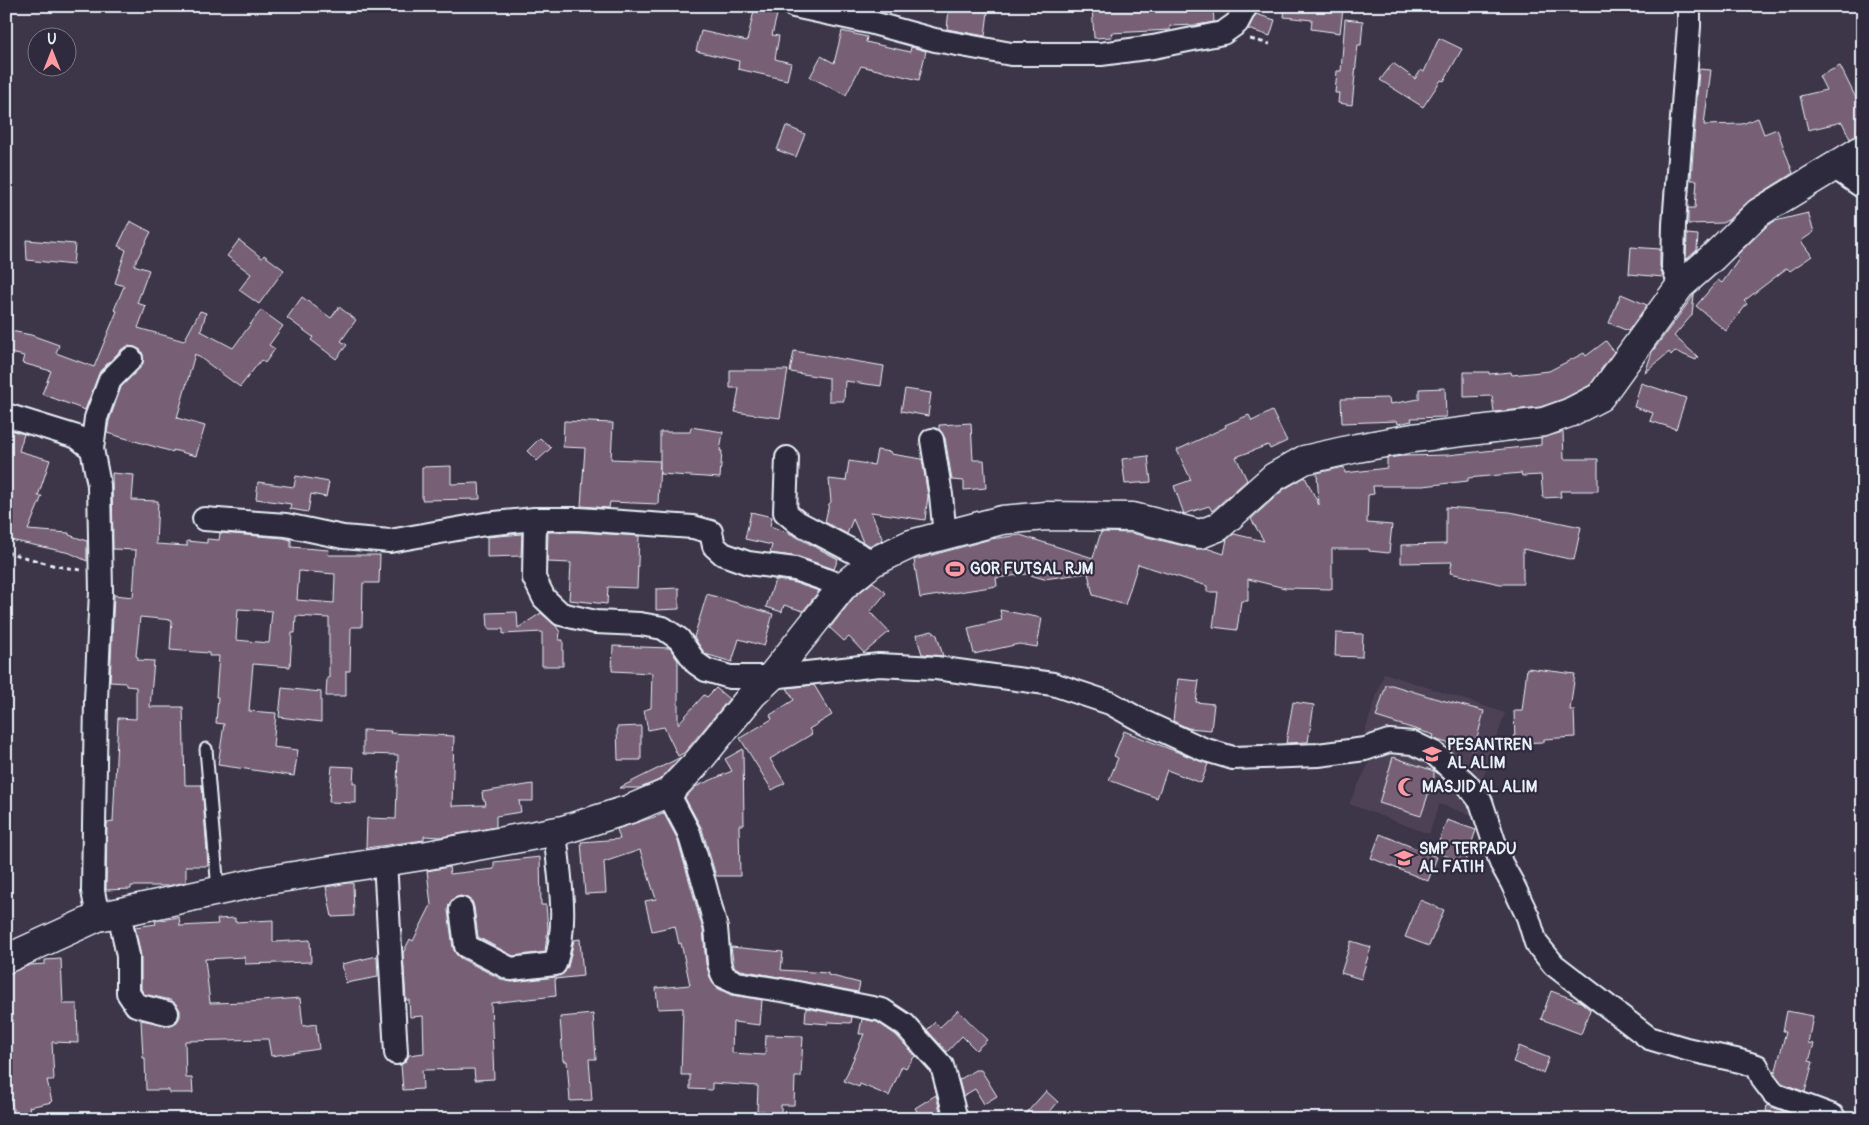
<svg xmlns="http://www.w3.org/2000/svg" width="1869" height="1125" font-family="Pangolin,sans-serif">
<style>
.built{fill:#4e4255;fill-rule:evenodd}
.building{fill:#776074;stroke:#e8f1f8;fill-rule:evenodd}
.lines{fill:none;stroke-linecap:round;stroke-linejoin:round}
.service-casing{stroke:#e8f1f8;stroke-width:15}
.minor-casing{stroke:#e8f1f8;stroke-width:26}
.tertiary-casing{stroke:#e8f1f8;stroke-width:31}
.path{stroke:#e8f1f8;stroke-width:3;stroke-dasharray:5 4;stroke-linecap:butt}
.service{stroke:#2f2a3d;stroke-width:11}
.minor{stroke:#2f2a3d;stroke-width:22}
.tertiary{stroke:#2f2a3d;stroke-width:28}
.labels{text-anchor:middle;dominant-baseline:central;stroke-width:4.5;stroke-linejoin:round;paint-order:stroke}
.poi-label{font-size:16px;font-weight:bold;fill:#e8f1f8;stroke:#2f2a3d;text-anchor:start}
</style>
<rect width="100%" height="100%" fill="#3d3548"/>
<filter id="ink" filterUnits="userSpaceOnUse"><feTurbulence type="fractalNoise" baseFrequency=".02" numOctaves="2"/><feDisplacementMap in="SourceGraphic" scale="10" xChannelSelector="R" yChannelSelector="G"/><feConvolveMatrix kernelMatrix="1 2 1 2 8 2 1 2 1" color-interpolation-filters="sRGB"/></filter>
<g filter="url(#ink)">
<path class="built" d="M1384,673L1505,713L1471,815L1439,804L1429,834L1349,804L1380,740L1364,734ZM1387,684L1441,700L1430,734L1376,717ZM1443,700L1484,711L1475,749L1433,739ZM1394,758L1436,771L1421,816L1379,803Z"/>
<g class="building">
<polygon points="1092,6 1213,6 1214,22 1197,25 1170,26 1170,30 1111,33 1112,37 1094,38"/>
<polygon points="1285,6 1323,6 1343,9 1340,33 1311,29 1312,20 1284,17"/>
<polygon points="949,8 988,12 985,36 947,29"/>
<polygon points="754,11 777,15 772,35 779,36 775,59 791,63 787,80 738,69 739,61 696,51 701,31 747,41"/>
<polygon points="1256,14 1275,20 1270,36 1248,29"/>
<polygon points="1345,19 1363,21 1361,45 1358,45 1352,105 1338,103 1339,93 1335,93 1337,71 1341,71"/>
<polygon points="842,31 867,37 866,42 910,52 911,47 926,51 919,80 861,66 846,95 810,77 821,56 834,63"/>
<polygon points="1439,38 1462,49 1444,81 1441,80 1423,107 1380,80 1393,63 1415,79 1421,70 1424,72"/>
<polygon points="1840,66 1863,112 1863,133 1850,139 1842,122 1808,130 1800,96 1826,90 1819,76"/>
<polygon points="1699,69 1711,70 1704,125 1742,124 1758,118 1764,134 1777,129 1793,173 1750,200 1728,220 1722,223 1688,224 1688,208 1695,208 1697,180 1691,180"/>
<polygon points="786,126 805,134 796,157 777,150"/>
<polygon points="1808,213 1814,232 1801,241 1812,256 1790,271 1787,268 1744,301 1747,304 1726,331 1696,306 1718,280 1722,283 1739,259 1737,255 1768,225 1775,221"/>
<polygon points="130,221 151,232 134,265 149,270 137,303 146,306 138,328 184,341 200,311 206,313 201,331 233,348 261,310 283,326 269,345 275,349 265,363 261,360 240,387 195,354 177,418 205,426 196,456 173,450 173,452 107,433 109,421 121,387 143,363 143,355 141,350 135,347 128,346 122,349 100,371 85,410 42,394 51,371 22,363 24,356 6,352 6,330 31,335 59,345 56,353 94,367 117,311 114,310 124,286 115,283 126,250 118,246"/>
<polygon points="1687,234 1698,235 1697,250 1686,260"/>
<polygon points="26,240 75,244 73,265 27,260"/>
<polygon points="239,240 262,258 264,255 284,270 259,304 239,290 251,274 227,256"/>
<polygon points="1631,247 1660,249 1660,266 1663,277 1629,274"/>
<polygon points="1621,294 1647,305 1628,331 1609,323"/>
<polygon points="1694,295 1692,315 1674,336 1698,357 1696,360 1675,351 1671,355 1669,352 1645,373 1652,352"/>
<polygon points="302,297 331,318 339,307 356,320 341,341 347,345 336,359 311,340 313,337 287,318"/>
<polygon points="1606,341 1614,352 1590,385 1563,399 1540,407 1494,412 1492,396 1464,397 1464,372 1489,372 1489,374 1511,372 1512,375 1549,371 1584,353 1586,356"/>
<polygon points="794,351 884,366 881,386 845,381 844,401 829,401 829,378 790,372"/>
<polygon points="730,370 788,370 780,418 735,412 739,388 730,388"/>
<polygon points="1641,383 1686,398 1676,429 1650,421 1653,413 1634,407"/>
<polygon points="1445,388 1446,417 1411,418 1412,421 1398,424 1397,421 1342,423 1341,399 1389,398 1390,404 1419,399 1419,389"/>
<polygon points="905,389 931,393 928,416 901,411"/>
<polygon points="1272,411 1287,441 1270,449 1268,445 1236,457 1247,480 1212,511 1209,506 1184,514 1174,486 1191,480 1177,450 1226,427 1225,425 1249,415 1252,421"/>
<polygon points="564,421 613,423 611,459 660,461 658,504 610,502 609,508 581,506 585,448 563,447"/>
<polygon points="971,423 973,460 984,460 986,488 964,490 964,481 952,480 945,438 939,429 939,425"/>
<polygon points="691,427 723,432 720,451 722,451 720,478 660,474 660,432 690,432"/>
<polygon points="6,429 24,434 19,451 50,460 38,496 42,496 28,530 69,533 69,535 87,541 87,561 70,553 6,539"/>
<polygon points="1563,432 1564,459 1598,459 1598,491 1560,491 1561,497 1543,498 1541,475 1522,476 1521,473 1468,478 1468,481 1423,486 1373,486 1374,494 1368,495 1367,523 1392,525 1389,553 1369,551 1369,549 1332,549 1332,589 1285,588 1248,579 1248,601 1241,601 1237,630 1213,627 1218,592 1207,592 1207,586 1138,564 1125,605 1093,595 1088,573 1044,579 1027,574 996,578 997,586 920,598 914,560 991,539 1020,535 1093,558 1101,532 1131,533 1196,549 1206,548 1224,554 1227,539 1234,534 1264,541 1251,519 1283,490 1305,477 1319,505 1317,473 1344,467 1345,473 1387,468 1387,458 1403,456 1448,455 1541,445 1541,438"/>
<polygon points="540,438 551,448 537,461 527,451"/>
<polygon points="877,450 891,452 891,454 922,459 928,496 925,520 871,512 883,540 871,546 863,542 853,519 847,534 825,522 829,504 831,502 829,479 846,481 849,461 874,465"/>
<polygon points="1148,456 1151,482 1125,484 1122,459"/>
<polygon points="451,466 451,484 479,483 480,499 422,500 422,467"/>
<path d="M112,473L134,475L132,500L158,501L156,544L187,546V541L207,543V539L219,540L220,533L284,538L291,540V547L329,550L328,555H380L379,583H363L362,627H351L350,671H346V696H326L327,678H329V618L296,616L295,633H292L290,667L253,664L249,711L276,713L273,747L298,750L294,776L218,765L224,724L216,723L218,697H216L219,656H209V653L170,650L172,620L140,617L136,656L138,657V660L154,661L150,707H183L185,785H202L208,866H186V882L167,886H131V889L106,890L107,823L113,822L118,718L136,719V687L126,686V683L110,682L114,595L133,597L136,550L113,549ZM299,571L335,574L334,603L297,600ZM238,609L272,611L269,643L236,640Z"/>
<polygon points="296,476 329,482 326,497 311,494 308,512 290,509 291,504 256,499 258,482 294,487"/>
<polygon points="1446,507 1510,512 1581,527 1574,560 1523,549 1523,584 1500,584 1450,573 1452,562 1401,563 1401,545 1446,544"/>
<polygon points="751,512 772,517 770,526 791,534 838,559 834,569 799,557 770,553 772,545 745,539"/>
<polygon points="548,532 579,532 639,536 637,588 608,587 607,604 569,600 571,563 547,562"/>
<polygon points="522,534 521,556 487,557 487,537"/>
<polygon points="775,580 792,582 819,591 803,611 784,605 782,612 766,607"/>
<polygon points="873,582 886,593 870,612 889,632 864,653 849,637 844,641 830,628 854,597"/>
<polygon points="679,588 679,609 656,610 656,589"/>
<polygon points="707,594 773,614 764,646 739,639 732,662 705,654 694,637"/>
<polygon points="1000,610 1042,618 1037,647 1019,644 974,654 968,628 1002,620"/>
<polygon points="517,612 518,628 541,613 556,626 560,632 559,640 563,640 563,666 542,666 542,632 503,634 503,629 488,629 487,613"/>
<polygon points="932,631 937,635 943,656 922,654 916,635"/>
<polygon points="1336,633 1363,634 1362,657 1335,656"/>
<polygon points="613,646 670,648 678,661 678,724 704,695 707,697 716,688 729,699 684,753 678,756 664,727 648,730 644,710 651,708 652,673 612,671"/>
<polygon points="1527,668 1575,674 1570,710 1574,710 1575,737 1544,739 1544,742 1515,743 1514,711 1522,711"/>
<polygon points="1178,679 1199,681 1196,702 1214,704 1211,730 1188,728 1173,721"/>
<polygon points="814,685 832,715 809,729 812,734 770,759 785,783 772,790 740,738 772,719 770,715 794,700 787,688"/>
<polygon points="1386,685 1392,685 1434,698 1484,711 1474,750 1440,741 1433,738 1434,735 1376,717"/>
<polygon points="282,688 321,692 321,722 279,717"/>
<polygon points="1293,702 1314,705 1308,742 1286,743"/>
<polygon points="641,726 641,760 618,760 617,727"/>
<polygon points="363,730 391,731 390,733 454,736 452,806 486,805 485,800 483,800 482,792 533,784 533,801 519,801 521,812 496,816 496,827 441,837 424,836 424,840 366,848 367,818 396,819 398,755 363,754"/>
<polygon points="1124,731 1208,764 1201,783 1167,770 1157,798 1109,780 1118,758 1114,756"/>
<polygon points="743,749 744,825 739,825 740,876 716,876 702,829 685,798 695,787 732,771 725,759"/>
<polygon points="681,757 659,780 640,788 619,788"/>
<polygon points="1393,757 1434,771 1434,777 1421,816 1379,803"/>
<polygon points="332,766 354,767 353,783 356,783 356,803 329,802"/>
<polygon points="663,812 677,838 692,890 703,930 706,964 711,980 717,988 731,995 762,1000 760,1025 733,1022 732,1053 765,1055 766,1035 803,1036 801,1077 795,1077 794,1105 781,1105 781,1119 765,1119 765,1111 757,1111 758,1086 712,1083 712,1090 690,1089 690,1075 681,1075 683,1008 658,1009 656,988 690,985 681,943 679,944 675,926 652,931 645,901 656,899 640,850 604,862 606,893 585,894 581,842 620,839 617,829 663,814"/>
<polygon points="1447,820 1476,830 1465,863 1435,852"/>
<polygon points="1380,834 1437,857 1428,881 1371,858"/>
<polygon points="540,857 541,905 546,905 548,928 545,952 513,956 478,937 474,907 472,901 466,897 460,896 453,899 449,904 448,910 453,948 456,954 460,958 505,981 512,982 556,977 563,974 568,967 574,940 580,939 583,976 555,979 556,996 491,1003 494,1079 475,1080 474,1069 422,1070 423,1089 403,1090 401,1065 407,1059 409,1055 424,1053 423,1016 410,1017 409,1000 406,1000 403,953 410,939 413,941 431,905 427,871 449,867 450,874 494,869 494,862"/>
<polygon points="348,883 353,883 354,916 332,917 326,887"/>
<polygon points="1420,900 1444,910 1429,946 1405,937"/>
<polygon points="179,917 180,926 218,924 217,919 235,918 235,922 273,920 273,942 310,940 311,962 245,964 245,957 205,959 210,1003 248,1002 300,998 303,1026 316,1024 319,1049 271,1056 268,1039 185,1041 186,1078 192,1078 193,1093 169,1093 169,1090 146,1090 145,1058 143,1058 141,1020 170,1026 177,1022 180,1017 180,1010 176,1004 171,1000 144,994 141,989 141,956 135,927 156,924 155,921"/>
<polygon points="1351,941 1371,947 1361,979 1341,973"/>
<polygon points="731,947 783,952 781,970 828,973 828,975 860,983 858,992 741,970 734,967"/>
<polygon points="377,956 378,977 346,983 342,964"/>
<polygon points="61,959 63,1004 77,1004 78,1043 52,1042 54,1080 47,1080 52,1102 29,1107 32,1119 17,1119 6,1088 6,974 30,965 45,964 45,960"/>
<polygon points="1551,991 1581,1002 1590,1010 1581,1034 1541,1019"/>
<polygon points="806,1008 852,1017 851,1023 828,1022 828,1024 805,1022"/>
<polygon points="958,1010 987,1040 976,1050 962,1036 947,1052 927,1030 935,1022 940,1027"/>
<polygon points="1787,1011 1813,1016 1808,1043 1814,1044 1809,1061 1813,1062 1805,1092 1782,1083 1775,1074 1786,1031 1783,1031"/>
<polygon points="593,1014 596,1059 589,1059 592,1100 570,1101 567,1061 563,1061 560,1017"/>
<polygon points="862,1019 877,1022 896,1035 915,1056 906,1068 902,1066 889,1096 860,1084 859,1087 844,1081 864,1034 859,1034"/>
<polygon points="1519,1046 1549,1058 1543,1073 1513,1062"/>
<polygon points="975,1070 981,1070 997,1096 984,1104 975,1089 963,1096 959,1080"/>
<polygon points="1046,1091 1058,1102 1044,1119 1021,1119"/>
<polygon points="936,1095 940,1111 927,1119 922,1119 915,1108"/>
<polygon points="1767,1105 1799,1117 1798,1119 1789,1119 1766,1111"/>
</g>
<g class="lines">
<g class="service-casing">
<polyline id="service" points="206,749 218,890"/>
</g>
<g class="minor-casing">
<g id="minor">
<polyline points="794,6 869,22 935,40 1011,54 1101,54 1153,47 1223,33 1237,23 1246,6"/>
<polyline points="1834,167 1863,187"/>
<polyline points="1680,286 1673,266 1674,224 1689,26 1689,6"/>
<polyline points="6,415 77,437 92,449 99,485 101,591 96,700 93,891 98,917"/>
<polyline points="932,440 941,495 945,536"/>
<polyline points="92,449 96,418 110,380 131,359"/>
<polyline points="787,458 785,512 797,522 873,562"/>
<polyline points="204,519 286,525 343,537 390,541 485,524 535,519 579,519 693,527 711,532 714,546 723,554 748,563 795,569 843,586"/>
<polyline points="535,519 534,578 544,598 561,614 595,622 640,624 663,628 679,639 696,663 706,670 730,677 771,677 879,665 936,668 1053,684 1110,703 1144,722 1203,749 1233,758 1318,755 1365,749 1389,741 1413,743 1434,753 1467,784 1481,802 1501,863 1512,883 1528,917 1536,943 1554,965 1649,1038 1686,1049 1740,1061 1757,1066 1764,1081 1774,1094 1833,1116 1835,1119"/>
<polyline points="668,793 689,833 705,886 716,928 719,963 723,976 737,983 787,991 882,1010 905,1025 942,1066 956,1119"/>
<polyline points="385,861 396,1053"/>
<path d="M461,909L466,946L511,969L555,964C569,922 559,875 555,831"/>
<polyline points="119,912 128,956 128,993 136,1005 167,1013"/>
</g>
</g>
<g class="tertiary-casing">
<polyline id="tertiary" points="6,959 98,917 268,880 428,855 563,830 630,809 668,793 695,765 753,694 771,677 843,586 873,562 911,544 1002,520 1046,516 1133,517 1200,534 1218,527 1274,477 1304,460 1357,448 1413,438 1544,422 1569,413 1600,397 1680,286 1713,257 1758,213 1863,149"/>
</g>
<g class="path">
<polyline points="1250,39 1270,44"/>
<polyline points="6,552 56,566 81,570"/>
</g>
<use href="#service" class="service"/>
<use href="#minor" class="minor"/>
<use href="#tertiary" class="tertiary"/>
</g>
</g>
<defs>
<g id="stadium-bare" transform="scale(1.5)"><path d="M0-5a6.5 5 0 1 0 0 10a6.5 5 0 1 0 0-10ZM-3.5-1.8h7v3.6h-7Z" fill="#ff9aa2" stroke="#2f2a3d" stroke-width="2.5" paint-order="stroke"/></g>
<g id="school-bare" transform="scale(1.5)"><path d="M0-5L7-2L0 1L-7-2ZM-4 1L0 2.5L4 1V4Q0 6-4 4Z" fill="#ff9aa2" stroke="#2f2a3d" stroke-width="2.5" paint-order="stroke"/></g>
<g id="mosque-bare" transform="scale(1.5)"><path d="M3.5-4.9A6 6 0 1 0 3.5 4.9A5 5 0 1 1 3.5-4.9Z" fill="#ff9aa2" stroke="#2f2a3d" stroke-width="2.5" paint-order="stroke"/></g>
</defs>
<g fill-rule="evenodd">
<use href="#stadium-bare" x="955" y="569"/>
<use href="#school-bare" x="1432" y="754"/>
<use href="#mosque-bare" x="1407" y="787"/>
<use href="#school-bare" x="1404" y="858"/>
</g>
<g class="labels">
<g class="poi-label">
<text x="970" y="569">GOR FUTSAL RJM</text>
<text x="1447" y="745">PESANTREN<tspan x="1447" dy="18">AL ALIM</tspan></text>
<text x="1422" y="787">MASJID AL ALIM</text>
<text x="1419" y="849">SMP TERPADU<tspan x="1419" dy="18">AL FATIH</tspan></text>
</g>
</g>
<rect width="1869" height="1125" fill="none" stroke="#2f2a3d" stroke-width="25"/>
<rect x="12" y="12" width="1844" height="1100" fill="none" stroke="#e8f1f8" stroke-width="2" filter="url(#ink)"/>
<g transform="translate(52 52)"><circle r="24" fill="#2f2a3d" stroke="#797a88"/>
<path d="M0-4L9 19L0 12L-9 19Z" fill="#ff9aa2"/>
<text y="-8" font-size="14" font-weight="bold" text-anchor="middle" fill="#e8f1f8">U</text>
</g>
</svg>
